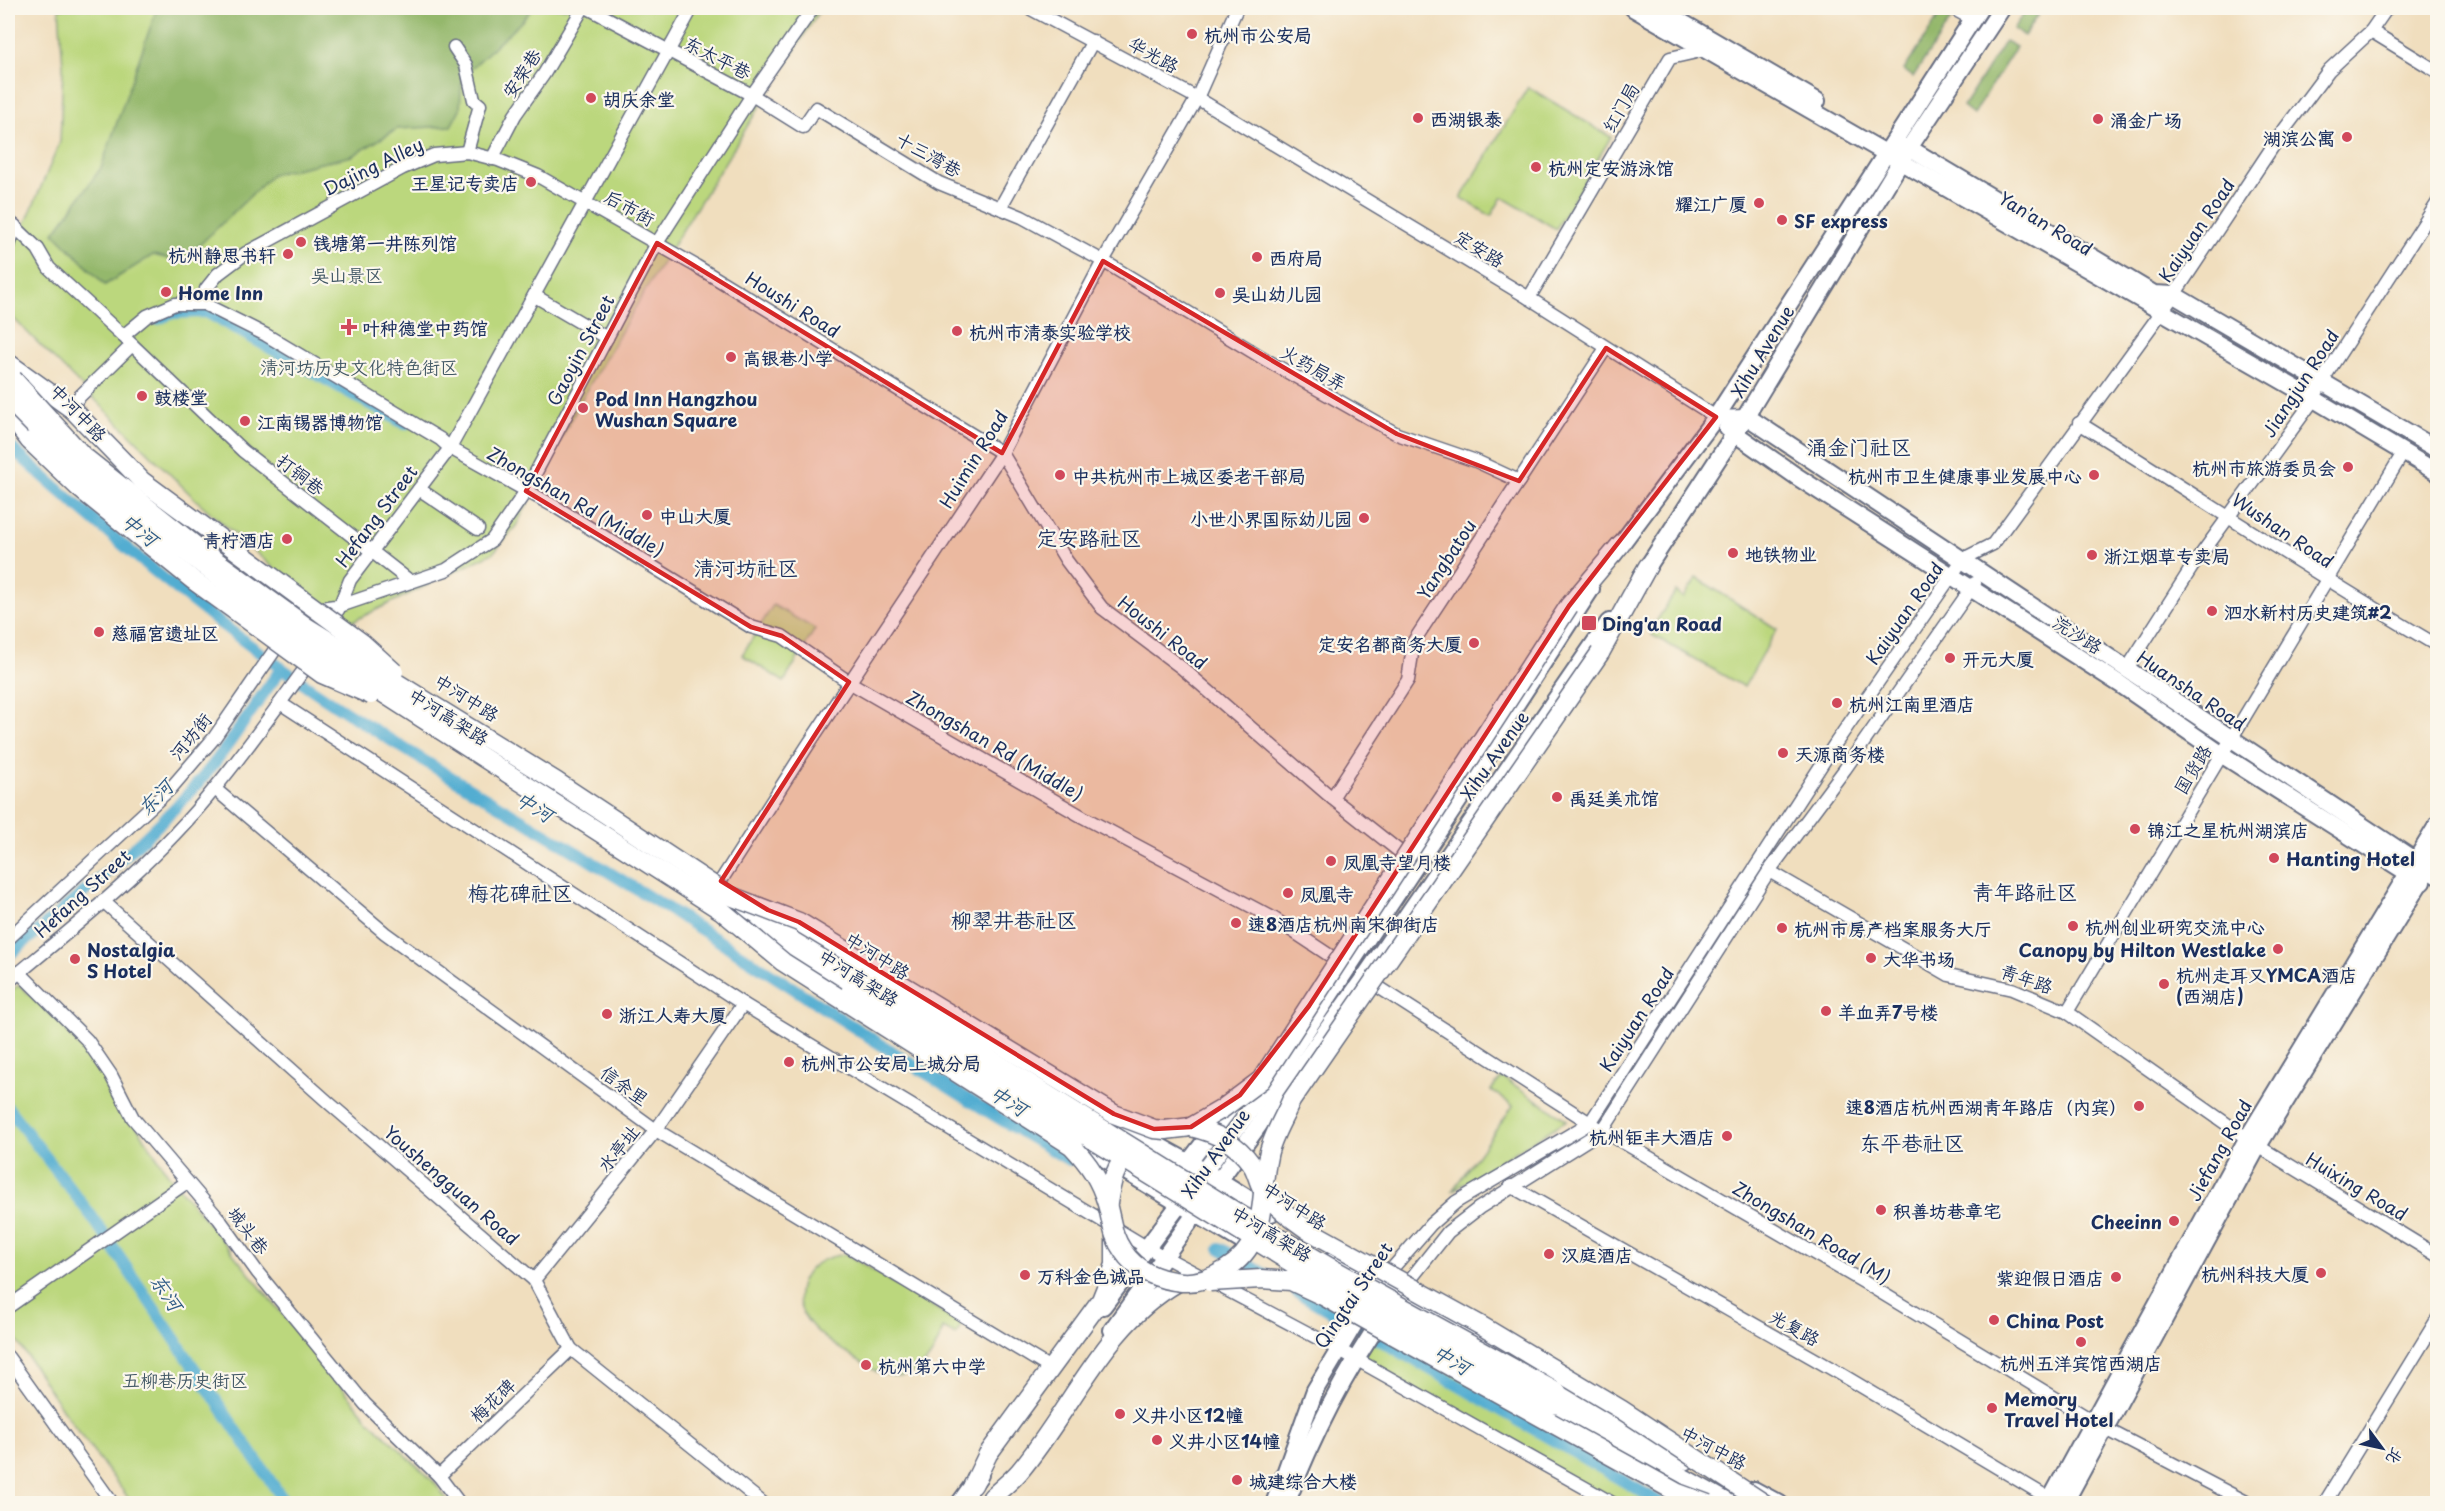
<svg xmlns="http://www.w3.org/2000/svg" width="2445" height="1511" font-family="'Playpen Sans','LXGW WenKai TC',sans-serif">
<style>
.green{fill:#bbd77d;stroke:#6b836e;stroke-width:1.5}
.forest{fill:#94b86c;stroke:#587465;stroke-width:1.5}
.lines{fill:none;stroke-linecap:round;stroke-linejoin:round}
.canal{stroke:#53add1;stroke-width:12}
.minor-casing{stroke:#666c80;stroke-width:15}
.major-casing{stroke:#666c80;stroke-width:20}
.highway-casing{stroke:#666c80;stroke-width:21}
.minor{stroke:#fff;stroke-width:12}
.major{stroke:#fff;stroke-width:16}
.highway{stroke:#fff;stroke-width:18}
.highway-bridge-casing{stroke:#666c80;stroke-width:21;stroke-linecap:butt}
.highway-bridge{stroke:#fff;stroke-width:18}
.marked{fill:#d62828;fill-opacity:0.2;stroke:#d62828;stroke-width:4.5;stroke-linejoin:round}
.poi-dot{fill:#d1495b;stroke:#fbf7ec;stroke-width:2}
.labels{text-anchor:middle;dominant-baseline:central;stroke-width:4.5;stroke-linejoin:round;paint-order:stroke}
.poi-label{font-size:18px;font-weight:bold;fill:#1b2f5e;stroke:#fbf7ec;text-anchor:start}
.street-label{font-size:18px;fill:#1b2f5e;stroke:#fbf7ec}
.park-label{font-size:18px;fill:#435966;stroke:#fbf7ec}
.water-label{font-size:20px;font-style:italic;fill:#2f5b86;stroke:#fbf7ec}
.quarter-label{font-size:21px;fill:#1b2f5e;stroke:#fbf7ec}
</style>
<rect width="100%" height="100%" fill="#fbf7ec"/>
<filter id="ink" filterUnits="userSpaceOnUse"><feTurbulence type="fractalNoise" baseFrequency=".0167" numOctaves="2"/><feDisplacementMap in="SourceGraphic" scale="12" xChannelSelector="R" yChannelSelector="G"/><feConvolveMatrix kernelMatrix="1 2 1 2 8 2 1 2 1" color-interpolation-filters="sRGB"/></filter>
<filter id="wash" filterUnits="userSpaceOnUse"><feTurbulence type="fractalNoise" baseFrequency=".008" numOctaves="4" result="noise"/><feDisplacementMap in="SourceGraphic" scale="24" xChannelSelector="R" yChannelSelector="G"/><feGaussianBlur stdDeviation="1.35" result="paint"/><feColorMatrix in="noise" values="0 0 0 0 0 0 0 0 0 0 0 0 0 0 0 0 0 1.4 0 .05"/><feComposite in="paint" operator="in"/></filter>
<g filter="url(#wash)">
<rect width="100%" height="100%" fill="#f0debe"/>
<g class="green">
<polygon points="59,8 821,8 652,279 586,391 516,526 493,553 341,627 196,500 8,313 8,251 27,220 60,142 63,67"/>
<polygon points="1528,87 1611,137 1556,229 1502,197 1491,216 1461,198"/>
<polygon points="1697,578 1777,629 1744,687 1652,635 1652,628 1676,591 1683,598"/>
<polygon points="773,605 815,629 784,682 742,655"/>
<polygon points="19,985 81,1042 168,1174 368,1419 433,1481 450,1503 132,1503 62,1409 8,1327 8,993"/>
<polygon points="1502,1077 1567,1120 1452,1191 1513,1106 1491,1090"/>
<path d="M846,1254L962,1324L956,1335L943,1328C933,1361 915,1386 877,1372C848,1352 781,1323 803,1279C812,1262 828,1256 846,1254Z"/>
<polygon points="1379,1327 1668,1503 1613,1503 1356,1359"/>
</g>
<g class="forest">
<polygon points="157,8 533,8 521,22 462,77 460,109 451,126 397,129 352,156 273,174 182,262 153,255 105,285 54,233 101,168"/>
<polygon points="1944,8 1955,13 1913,77 1904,70"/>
<polygon points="2027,8 2042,8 2024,36 2013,29"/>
<polygon points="2005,41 2016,47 1973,115 1963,107"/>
</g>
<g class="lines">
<g class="canal">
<polyline points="158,319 173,313 206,312 405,424"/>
<path d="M8,445C108,534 213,624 325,698C427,766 534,825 638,890C782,979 923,1075 1069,1160"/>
<path d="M8,956C73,901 141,848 198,783C229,748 253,706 282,668"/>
<polyline points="8,1108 93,1218 286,1504"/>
<polyline points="1220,1248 1271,1278"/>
<polyline points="1297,1292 1663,1504"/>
</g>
</g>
</g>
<g filter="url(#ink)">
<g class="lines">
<g class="minor-casing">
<g id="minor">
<polyline points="588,8 752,95 803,127 816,108 939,183 1022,217 1103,261 1268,361 1397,434 1476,461 1519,481"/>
<polyline points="1029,8 1197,98 1529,298 1716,417 1746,416"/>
<polyline points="1952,8 1972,19"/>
<polyline points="2371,31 2438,72"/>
<polyline points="454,47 466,65 474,100 480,105 467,152"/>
<polyline points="492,159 515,115 544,74 583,8"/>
<polyline points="1000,208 1093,41"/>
<polyline points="8,220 38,249 49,268 123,336 147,316 175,304 204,304 266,335 363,393 440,439 450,448 559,509 751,627 782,636 849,682 1083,817 1273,918 1332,957"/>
<polyline points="8,249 15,226"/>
<polyline points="535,296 607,338"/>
<polyline points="1529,298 1670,58 1705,50"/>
<polyline points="204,304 206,289 218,274 246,253 403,168 434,155 467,152 498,160 538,176 696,266 1002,453 1066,560 1102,608 1182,668 1332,798 1404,855"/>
<polyline points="123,336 243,451 411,582"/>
<polyline points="72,409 77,399 132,345"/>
<path d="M2079,423C2199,497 2316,575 2438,646"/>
<polyline points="419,489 478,529"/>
<polyline points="338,610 350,580 450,448 692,8"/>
<path d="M294,626C308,612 320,606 340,606L446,570L492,540L526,491L657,243L752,95L813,8"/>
<polyline points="2127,669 2192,567 2314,399 2322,381 2438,202"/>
<polyline points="280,703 743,1004 1146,1247 1338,1349 1614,1504"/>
<polyline points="215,789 385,933 656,1130 1045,1365"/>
<polyline points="1332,798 1408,680 1414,641 1606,348"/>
<polyline points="1769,871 1949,975 2012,989 2067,1012 2258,1146 2438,1256"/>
<polyline points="713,893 808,745 1002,453 1103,261 1197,98 1237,8"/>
<polyline points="103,901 329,1103 534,1280 571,1349 764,1504"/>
<polyline points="8,939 171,788 214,738 283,638"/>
<polyline points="19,972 87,1040 111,1075 133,1118 219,1219 258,1273 365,1404 439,1476 460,1504"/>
<polyline points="1366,979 1590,1123 1867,1284 2106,1429 2250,1504"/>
<path d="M8,982C80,922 156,862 215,788C249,747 280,703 311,660"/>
<polyline points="2067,1012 2403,453"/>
<polyline points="1511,1186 1834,1370 2057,1503"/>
<polyline points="1384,1278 1431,1224 1456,1202 1590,1123 1835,744 1963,559 1993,544 2174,295 2281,134 2329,70 2371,31 2387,8"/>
<polyline points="534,1280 656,1130 743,1004"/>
<polyline points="1402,1290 1448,1232 1479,1208 1603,1130 1769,871 1845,769 1975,583"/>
<polyline points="8,1307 187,1182"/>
<polyline points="8,1357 113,1504"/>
<polyline points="439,1476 571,1349"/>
<polyline points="2324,1504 2438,1318"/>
</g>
</g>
<g class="major-casing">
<g id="major">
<polyline points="1633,8 2314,399 2438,473"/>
<polyline points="1657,8 1817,101"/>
<polyline points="1900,146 1909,148 2154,294 2174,295 2438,450"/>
<polyline points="1746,416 2438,876"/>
<polyline points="1727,428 1796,476 2120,684 2221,754 2422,882"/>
<polyline points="166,512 266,586"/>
<polyline points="1613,555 1716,417 1980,8"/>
<polyline points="1641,577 1746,416 1909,148 2002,8"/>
<polyline points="1099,1113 1204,1171 1271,1213"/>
<polyline points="1067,1136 1248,1245"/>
<polyline points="1189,1162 1234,1103"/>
<polyline points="1336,1254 1381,1283 1528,1367"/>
<polyline points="1103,1306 1276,1076 1489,755 1505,721 1591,589"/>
<polyline points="1112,1330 1364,978 1609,622"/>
<polyline points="1754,1490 1780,1504"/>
<polyline points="959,1504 980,1475"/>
<polyline points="1274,1504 1315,1390 1365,1306"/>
<path d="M1286,1504C1312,1437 1343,1375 1384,1316"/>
<polyline points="2048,1504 2247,1139 2438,824"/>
<polyline points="2064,1504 2258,1146 2438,853"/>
</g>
</g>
<g class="highway-casing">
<g id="highway">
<polyline points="8,363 72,409"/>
<polyline points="8,413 30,441"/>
<polyline points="1569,606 1621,544"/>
<polyline points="1600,653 1648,566"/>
<polyline points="746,907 859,977"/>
<polyline points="754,931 851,990"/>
<polyline points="1165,1130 1191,1127"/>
<polyline points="1558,1393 1687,1460"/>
<polyline points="1553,1405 1730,1504"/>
<polyline points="973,1485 988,1454 1101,1300 1115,1265 1115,1237"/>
<path d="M992,1497C1001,1489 1011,1481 1019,1472C1072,1409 1104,1324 1178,1282"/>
</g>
</g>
<use href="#minor" class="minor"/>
<use href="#major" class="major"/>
<use href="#highway" class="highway"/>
<g class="highway-bridge-casing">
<g id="highway-bridge">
<polyline points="13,379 83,456 197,547 308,628 557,782 728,895 799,922 1114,1114 1154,1129 1165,1130"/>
<path d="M8,399L74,466L302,641L722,911L783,962L1072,1146C1089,1164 1100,1180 1107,1204C1112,1221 1112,1236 1123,1251C1136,1271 1159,1280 1182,1282C1197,1283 1212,1278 1225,1270C1270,1242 1258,1201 1268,1156C1271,1138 1284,1118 1291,1101L1600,653"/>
<polyline points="72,409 142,481 362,643 394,672"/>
<polyline points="30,441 78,487 193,580 322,674 371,695"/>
<polyline points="859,977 1239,1214 1331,1268 1558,1393"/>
<polyline points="851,990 1321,1281 1553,1405"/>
<path d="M1191,1127C1216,1133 1236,1142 1252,1165C1257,1172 1258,1183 1263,1190C1274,1206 1292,1219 1308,1230L1480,1325L1622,1410L1765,1504"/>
<polyline points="1191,1127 1222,1109 1261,1080 1569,606"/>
<path d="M1108,1203C1111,1183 1115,1165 1131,1151"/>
<polyline points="1210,1282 1261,1279 1291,1281 1323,1296 1678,1493 1708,1504"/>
</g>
</g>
<use href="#highway-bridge" class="highway-bridge"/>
</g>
</g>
<path class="marked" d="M657,243L1002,453L1103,261L1397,434L1519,481L1606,348L1716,417L1569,606L1309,1006L1240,1095L1191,1127L1154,1129L1114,1114L799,922L768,910L721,881L849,682L782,636L751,627L526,491Z"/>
<g class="poi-dot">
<circle cx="1192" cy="34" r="6"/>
<circle cx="591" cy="98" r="6"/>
<circle cx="1418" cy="118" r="6"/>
<circle cx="2098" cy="119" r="6"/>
<circle cx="2347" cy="137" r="6"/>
<circle cx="1536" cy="167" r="6"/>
<circle cx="531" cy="182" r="6"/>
<circle cx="1759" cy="203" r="6"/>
<circle cx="1782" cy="220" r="6"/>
<circle cx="301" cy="242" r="6"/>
<circle cx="288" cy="254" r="6"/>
<circle cx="1257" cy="257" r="6"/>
<circle cx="166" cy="292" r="6"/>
<circle cx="1220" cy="293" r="6"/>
<path d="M346 318h6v6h6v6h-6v6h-6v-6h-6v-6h6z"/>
<circle cx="957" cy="331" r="6"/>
<circle cx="731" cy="357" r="6"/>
<circle cx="142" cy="396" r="6"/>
<circle cx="583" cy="408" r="6"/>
<circle cx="245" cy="421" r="6"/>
<circle cx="2348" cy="467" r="6"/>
<circle cx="1060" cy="475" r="6"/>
<circle cx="2094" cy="475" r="6"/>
<circle cx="647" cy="515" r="6"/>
<circle cx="1364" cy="518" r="6"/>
<circle cx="287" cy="539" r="6"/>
<circle cx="1733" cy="553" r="6"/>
<circle cx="2092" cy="555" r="6"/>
<circle cx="2212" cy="611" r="6"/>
<rect x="1581" y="615" width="16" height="16" rx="3"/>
<circle cx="99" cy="632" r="6"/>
<circle cx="1474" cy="643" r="6"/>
<circle cx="1950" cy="658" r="6"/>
<circle cx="1837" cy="703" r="6"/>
<circle cx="1783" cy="753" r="6"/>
<circle cx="1557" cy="797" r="6"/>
<circle cx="2135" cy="829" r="6"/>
<circle cx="2274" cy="858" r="6"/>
<circle cx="1331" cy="861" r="6"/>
<circle cx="1288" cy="893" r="6"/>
<circle cx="1236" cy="923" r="6"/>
<circle cx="2073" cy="926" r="6"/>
<circle cx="1782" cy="928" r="6"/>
<circle cx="2278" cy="949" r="6"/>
<circle cx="1871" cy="958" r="6"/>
<circle cx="75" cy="959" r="6"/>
<circle cx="2164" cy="984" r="6"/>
<circle cx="1826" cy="1011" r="6"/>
<circle cx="607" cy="1014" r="6"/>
<circle cx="789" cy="1062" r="6"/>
<circle cx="2139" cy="1106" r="6"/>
<circle cx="1727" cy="1136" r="6"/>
<circle cx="1881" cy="1210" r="6"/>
<circle cx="2174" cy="1221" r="6"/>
<circle cx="1549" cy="1254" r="6"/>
<circle cx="2321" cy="1273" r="6"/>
<circle cx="1025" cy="1275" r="6"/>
<circle cx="2116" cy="1277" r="6"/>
<circle cx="1994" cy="1320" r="6"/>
<circle cx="2081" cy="1342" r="6"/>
<circle cx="866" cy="1365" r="6"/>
<circle cx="1992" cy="1408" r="6"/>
<circle cx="1120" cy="1414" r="6"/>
<circle cx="1157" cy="1440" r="6"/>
<circle cx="1237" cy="1480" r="6"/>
</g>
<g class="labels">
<g class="poi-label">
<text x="1204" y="34">杭州市公安局</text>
<text x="603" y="98">胡庆余堂</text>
<text x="1430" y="118">西湖银泰</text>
<text x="2110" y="119">涌金广场</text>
<text x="2335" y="137" text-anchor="end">湖滨公寓</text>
<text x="1548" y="167">杭州定安游泳馆</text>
<text x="519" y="182" text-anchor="end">王星记专卖店</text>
<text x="1747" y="203" text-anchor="end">耀江广厦</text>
<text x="1794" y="220">SF express</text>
<text x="313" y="242">钱塘第一井陈列馆</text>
<text x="276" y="254" text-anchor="end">杭州静思书轩</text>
<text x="1269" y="257">西府局</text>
<text x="178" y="292">Home Inn</text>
<text x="1232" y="293">吴山幼儿园</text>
<text x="362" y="327">叶种德堂中药馆</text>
<text x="969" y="331">杭州市清泰实验学校</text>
<text x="743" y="357">高银巷小学</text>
<text x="154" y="396">鼓楼堂</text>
<text x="595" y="398">Pod Inn Hangzhou<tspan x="595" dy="21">Wushan Square</tspan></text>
<text x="257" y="421">江南锡器博物馆</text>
<text x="2336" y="467" text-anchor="end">杭州市旅游委员会</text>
<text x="1072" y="475">中共杭州市上城区委老干部局</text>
<text x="2082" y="475" text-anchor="end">杭州市卫生健康事业发展中心</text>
<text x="659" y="515">中山大厦</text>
<text x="1352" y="518" text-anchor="end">小世小界国际幼儿园</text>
<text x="275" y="539" text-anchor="end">青柠酒店</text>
<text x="1745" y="553">地铁物业</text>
<text x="2104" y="555">浙江烟草专卖局</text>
<text x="2224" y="611">泗水新村历史建筑#2</text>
<text x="1602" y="623">Ding'an Road</text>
<text x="111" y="632">慈福宫遗址区</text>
<text x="1462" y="643" text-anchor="end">定安名都商务大厦</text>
<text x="1962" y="658">开元大厦</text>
<text x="1849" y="703">杭州江南里酒店</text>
<text x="1795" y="753">天源商务楼</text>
<text x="1569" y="797">禹廷美术馆</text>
<text x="2147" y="829">锦江之星杭州湖滨店</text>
<text x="2286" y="858">Hanting Hotel</text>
<text x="1343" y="861">凤凰寺望月楼</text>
<text x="1300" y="893">凤凰寺</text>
<text x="1248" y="923">速8酒店杭州南宋御街店</text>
<text x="2085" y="926">杭州创业研究交流中心</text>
<text x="1794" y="928">杭州市房产档案服务大厅</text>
<text x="87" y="949">Nostalgia<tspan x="87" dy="21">S Hotel</tspan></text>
<text x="2266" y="949" text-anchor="end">Canopy by Hilton Westlake</text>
<text x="1883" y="958">大华书场</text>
<text x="2176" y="974">杭州走耳又YMCA酒店<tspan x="2176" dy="21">(西湖店)</tspan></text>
<text x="1838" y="1011">羊血弄7号楼</text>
<text x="619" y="1014">浙江人寿大厦</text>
<text x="801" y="1062">杭州市公安局上城分局</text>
<text x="2127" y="1106" text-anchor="end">速8酒店杭州西湖青年路店（内宾）</text>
<text x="1715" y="1136" text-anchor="end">杭州钜丰大酒店</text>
<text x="1893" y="1210">积善坊巷章宅</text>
<text x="2162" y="1221" text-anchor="end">Cheeinn</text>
<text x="1561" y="1254">汉庭酒店</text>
<text x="2309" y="1273" text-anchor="end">杭州科技大厦</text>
<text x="1037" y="1275">万科金色诚品</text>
<text x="2104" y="1277" text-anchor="end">紫迎假日酒店</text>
<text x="2006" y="1320">China Post</text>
<text x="2081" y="1362" text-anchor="middle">杭州五洋宾馆西湖店</text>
<text x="878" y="1365">杭州第六中学</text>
<text x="2004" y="1398">Memory<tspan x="2004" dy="21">Travel Hotel</tspan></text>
<text x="1132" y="1414">义井小区12幢</text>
<text x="1169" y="1440">义井小区14幢</text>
<text x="1249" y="1480">城建综合大楼</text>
</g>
<g class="street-label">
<text transform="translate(1154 54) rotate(29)">华光路</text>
<text transform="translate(718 57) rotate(27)">东太平巷</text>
<text transform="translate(521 73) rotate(-57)">安荣巷</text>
<text transform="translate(1620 107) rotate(-60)">红门局</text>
<text transform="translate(929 154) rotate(29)">十三湾巷</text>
<text transform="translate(373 166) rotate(-26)">Dajing Alley</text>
<text transform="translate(630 207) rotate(29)">后市街</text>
<text transform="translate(2046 223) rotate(31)">Yan'an Road</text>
<text transform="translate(2196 230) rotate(-56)">Kaiyuan Road</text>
<text transform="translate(1480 248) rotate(31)">定安路</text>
<text transform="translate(793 304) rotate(32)">Houshi Road</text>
<text transform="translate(580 350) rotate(-62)">Gaoyin Street</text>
<text transform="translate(1762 351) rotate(-59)">Xihu Avenue</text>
<text transform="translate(1314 367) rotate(30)">火药局弄</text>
<text transform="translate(2300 383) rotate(-57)">Jiangjun Road</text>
<text transform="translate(79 412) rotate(46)">中河中路</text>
<text transform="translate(973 459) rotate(-58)">Huimin Road</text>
<text transform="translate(301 474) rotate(38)">打铜巷</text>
<text transform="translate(576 501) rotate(30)">Zhongshan Rd (Middle)</text>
<text transform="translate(376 516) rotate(-53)">Hefang Street</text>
<text transform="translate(2283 530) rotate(34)">Wushan Road</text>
<text transform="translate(1446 559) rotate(-57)">Yangbatou</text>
<text transform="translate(1904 613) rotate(-55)">Kaiyuan Road</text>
<text transform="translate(1163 632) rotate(38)">Houshi Road</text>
<text transform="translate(2078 634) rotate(32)">浣沙路</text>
<text transform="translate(2192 690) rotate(34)">Huansha Road</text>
<text transform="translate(467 697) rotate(32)">中河中路</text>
<text transform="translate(449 716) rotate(32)">中河高架路</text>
<text transform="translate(190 736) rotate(-51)">河坊街</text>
<text transform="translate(995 745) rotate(30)">Zhongshan Rd (Middle)</text>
<text transform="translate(1494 755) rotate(-55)">Xihu Avenue</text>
<text transform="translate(2192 769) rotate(-59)">国货路</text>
<text transform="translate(82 893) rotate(-42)">Hefang Street</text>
<text transform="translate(878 955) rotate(32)">中河中路</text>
<text transform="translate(859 977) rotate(32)">中河高架路</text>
<text transform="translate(2027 978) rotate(19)">青年路</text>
<text transform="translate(1636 1019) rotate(-57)">Kaiyuan Road</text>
<text transform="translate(625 1085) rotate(36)">信余里</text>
<text transform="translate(618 1148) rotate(-51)">水亭址</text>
<text transform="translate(2219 1150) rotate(-61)">Jiefang Road</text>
<text transform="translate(1215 1153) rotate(-55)">Xihu Avenue</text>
<text transform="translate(452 1185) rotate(41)">Youshengguan Road</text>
<text transform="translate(2357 1186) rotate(31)">Huixing Road</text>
<text transform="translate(1295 1205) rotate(33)">中河中路</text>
<text transform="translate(249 1230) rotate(53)">城头巷</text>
<text transform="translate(1812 1232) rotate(31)">Zhongshan Road (M)</text>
<text transform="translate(1272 1233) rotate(31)">中河高架路</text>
<text transform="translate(1353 1295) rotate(-56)">Qingtai Street</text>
<text transform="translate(1795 1327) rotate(29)">光复路</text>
<text transform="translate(492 1400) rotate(-44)">梅花碑</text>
<text transform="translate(1714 1447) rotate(28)">中河中路</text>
</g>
<g class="park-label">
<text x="347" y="274">吴山景区</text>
<text x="359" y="366">清河坊历史文化特色街区</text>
<text x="185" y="1379">五柳巷历史街区</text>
</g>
<g class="water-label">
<text transform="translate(140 529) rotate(39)">中河</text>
<text transform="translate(155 797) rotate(-46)">东河</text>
<text transform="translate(535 806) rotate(32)">中河</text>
<text transform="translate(1009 1100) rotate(32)">中河</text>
<text transform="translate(167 1292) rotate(56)">东河</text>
<text transform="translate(1452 1359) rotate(30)">中河</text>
</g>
<g class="quarter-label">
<text x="1859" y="446">涌金门社区</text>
<text x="1089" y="537">定安路社区</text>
<text x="746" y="567">清河坊社区</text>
<text x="2025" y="891">青年路社区</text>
<text x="520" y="892">梅花碑社区</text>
<text x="1014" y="919">柳翠井巷社区</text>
<text x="1912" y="1142">东平巷社区</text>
</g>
</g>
<rect width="2445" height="1511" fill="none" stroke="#fbf7ec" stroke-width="30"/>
<g transform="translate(2382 1448) rotate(123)" stroke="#fbf7ec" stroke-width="4.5" paint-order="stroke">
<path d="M0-4.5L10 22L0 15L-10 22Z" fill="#1b2f5e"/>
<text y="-9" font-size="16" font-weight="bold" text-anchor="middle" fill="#1b2f5e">北</text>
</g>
</svg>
